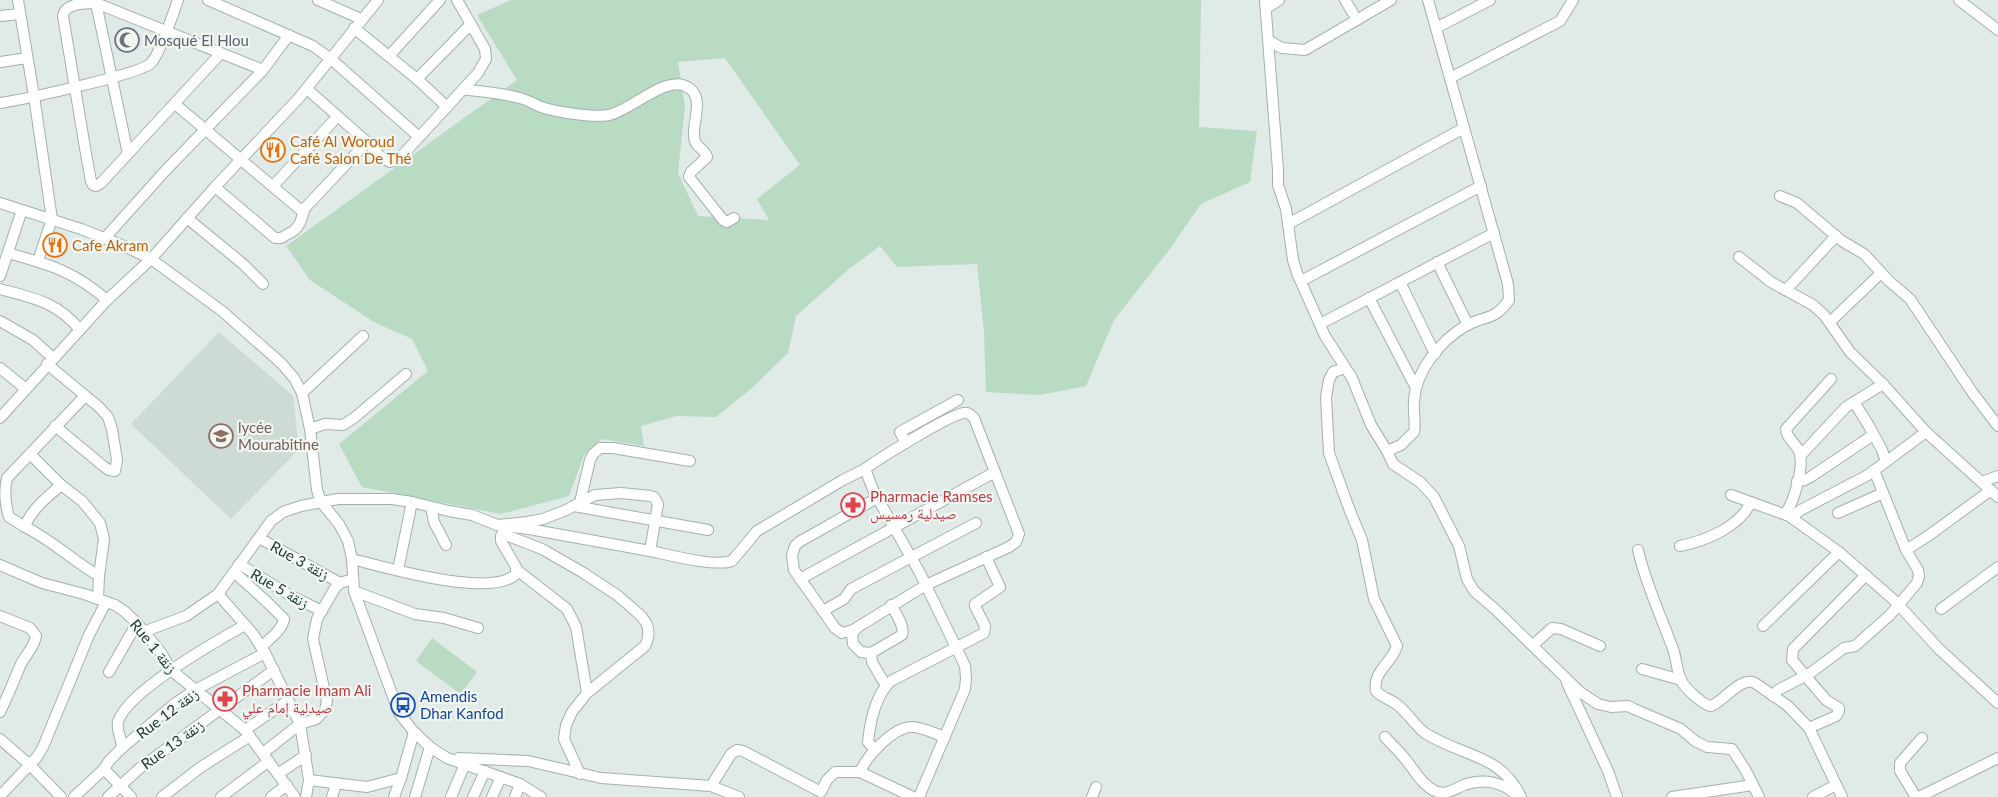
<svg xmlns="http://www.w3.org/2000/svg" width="1998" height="797" font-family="Lato,'Noto Naskh Arabic',sans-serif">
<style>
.built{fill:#cedad4}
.green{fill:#b9dac3;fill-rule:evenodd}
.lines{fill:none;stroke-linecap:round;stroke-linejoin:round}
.minor-casing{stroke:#a3b1ad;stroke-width:12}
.minor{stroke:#fff;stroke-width:10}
.labels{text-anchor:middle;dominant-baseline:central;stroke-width:4.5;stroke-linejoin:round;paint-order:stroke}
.worship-label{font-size:15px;fill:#5b616d;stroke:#f0f7f3;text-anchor:start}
.food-label{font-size:15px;fill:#c56008;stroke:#f0f7f3;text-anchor:start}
.education-label{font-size:15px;fill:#785e54;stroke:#f0f7f3;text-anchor:start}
.health-label{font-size:15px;fill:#be3a42;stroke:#f0f7f3;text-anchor:start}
.street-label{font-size:15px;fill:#213933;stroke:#f0f7f3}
.transit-label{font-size:15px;fill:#164399;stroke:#f0f7f3;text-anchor:start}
</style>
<rect width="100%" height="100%" fill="#e0eae6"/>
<polygon class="built" points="219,332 293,396 299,449 231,519 131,424"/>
<g class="green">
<path d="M511,0H1201L1199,127L1257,131L1250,182L1201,204L1169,250L1114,320L1086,386L1040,395L986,392L984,332L977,264L897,267L880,246L849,269L796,316L788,353L752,388L716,417L676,416L641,426L644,446L602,439L584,455L569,496L501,514L362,487L339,444L428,371L412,339L374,322L310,280L286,246L517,80L477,15ZM725,58L800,165L757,199L769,220L698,216L678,173L685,106L678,62Z"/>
<polygon points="432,638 477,672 461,694 416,661"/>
</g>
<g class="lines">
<g class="minor-casing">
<g id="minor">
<polyline points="18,0 34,96 52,219 38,261"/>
<polyline points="208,0 313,46 331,59 419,137"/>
<polyline points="318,0 361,19"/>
<path d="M1265,0L1278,170V185L1286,209L1293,260L1297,273L1325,336L1352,378L1371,425L1387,451L1401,445L1414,432C1416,422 1413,412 1414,402C1415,371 1441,340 1467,325C1487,315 1494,321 1509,300L1508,284L1428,0"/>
<polyline points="1345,0 1357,20"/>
<polyline points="1959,0 1998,30"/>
<polyline points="96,3 128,154"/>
<polyline points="1267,8 1279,0"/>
<polyline points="0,16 20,14"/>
<polyline points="354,28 417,79 447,107"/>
<polyline points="1436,28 1490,0"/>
<polyline points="1269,41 1282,48 1305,50 1391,0"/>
<path d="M221,53L101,183L96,186L93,185L91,181L86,154L63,16C65,2 86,4 96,3L263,70"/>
<polyline points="389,56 440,0"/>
<polyline points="0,62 27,58"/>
<polyline points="1450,78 1560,21 1573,0"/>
<polyline points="417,79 471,24"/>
<polyline points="307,89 367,142 381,157 390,162 398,160 478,73 486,59 485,49 457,0"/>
<path d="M463,89C482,92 502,93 520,98C527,100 534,104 541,107C556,112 593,118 609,115C631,111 668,72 689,88C704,98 693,120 694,135C694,148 704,147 707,157L691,172L689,177L723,220L727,222L734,218"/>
<path d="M0,103C20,100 142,74 151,63C160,54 173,14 178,0"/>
<polyline points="175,104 303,212"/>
<polyline points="273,186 337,117"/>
<polyline points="215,187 275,238 281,238 295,230 300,223 305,208 367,142"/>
<polyline points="1780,196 1797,203 1842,241 1864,254 1889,281 1910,299 1972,392 1998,426"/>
<polyline points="0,203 81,229 124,246 151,259 222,311 281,363 294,378 302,393 310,429 317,490 321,502 339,524 348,541 352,559 354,591 399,713 414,732 430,747 447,758 520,784 541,797"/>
<polyline points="187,218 243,264 263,284"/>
<polyline points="1288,224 1464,128"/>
<polyline points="104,239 166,170 263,70 289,35"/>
<path d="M8,253C51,265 73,271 107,300"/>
<polyline points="1739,257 1771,282 1813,305 1824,315 1850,352 1883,384 1926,432 1998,497"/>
<polyline points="1437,262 1468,325"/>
<polyline points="0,276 22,210"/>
<polyline points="1301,281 1481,186"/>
<polyline points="1400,282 1435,354"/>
<path d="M0,289C33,298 58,302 80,330"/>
<polyline points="1786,290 1836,236"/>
<polyline points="1369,298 1416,388"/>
<polyline points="0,321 33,340 53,358"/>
<polyline points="1830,322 1881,273"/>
<polyline points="1320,324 1494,233"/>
<polyline points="47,364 99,407 108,417 112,429 117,460 115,471 109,470 102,465 55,426"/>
<polyline points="0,368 26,389"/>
<path d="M1345,368L1333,372L1329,380L1326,397L1329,453L1350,511L1362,540L1374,599L1397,646C1392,663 1372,672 1376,691C1381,697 1389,699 1395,703C1407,711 1414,725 1425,733C1462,757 1500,753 1521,797"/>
<polyline points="302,393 363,336"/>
<polyline points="1854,402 1869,426 1882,450 1886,462"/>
<polyline points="0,418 107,300 151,259 215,187 298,99 378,0"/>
<polyline points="310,429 325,424 343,425 354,418 406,374"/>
<polyline points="906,443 900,432 958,400"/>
<polyline points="1387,451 1393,464 1420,482 1434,497 1459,546 1467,579 1474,591 1496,610 1580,692 1598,704 1611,707 1628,706 1634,709 1681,729 1695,741 1707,747 1732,749 1746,771 1759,797"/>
<polyline points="30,454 61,485 82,501 100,523 104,539 99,576 98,599"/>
<polyline points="1801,455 1846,407 1883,384"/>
<polyline points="1797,481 1805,480 1812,476 1873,435"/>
<polyline points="1982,482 1998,476"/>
<path d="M61,485C49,496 30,510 25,527C52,540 73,561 99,576"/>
<polyline points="1731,495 1789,516 1839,552 1895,601 1939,649 1998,703"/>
<path d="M877,498L799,542L795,546L792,555L794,570L835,628L842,633L853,630L926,585L1009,547L1016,542L1019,534L974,418C971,415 968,412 964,413C951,414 878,459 865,469L874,492L920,573L965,666L966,678L965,689L919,797"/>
<polyline points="580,502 590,460 593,454 600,448 613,448 690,461"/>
<polyline points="574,506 708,530"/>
<polyline points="431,507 434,522 446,545"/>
<polyline points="1838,513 1883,493"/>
<path d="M1785,514C1794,502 1806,463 1798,449C1794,442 1786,437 1786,429L1831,379"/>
<polyline points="1792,518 1799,511 1868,475 1926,432"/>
<path d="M501,525L506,535L542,549L582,572L617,595L639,614C649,623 651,634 645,646L587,693L572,712L566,725L564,739L580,774"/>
<path d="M25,527L9,517C5,504 4,491 7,478L85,396"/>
<polyline points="259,538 340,583"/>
<path d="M1680,546C1705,541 1740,527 1751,502"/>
<path d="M1638,550C1646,585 1661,616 1673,649C1677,659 1676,671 1682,682C1686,689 1703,705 1711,706C1724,701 1741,676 1755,683L1788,706L1809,728L1842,797"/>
<polyline points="1906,550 1928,536 1991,490"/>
<path d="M650,551C670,555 714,567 732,561L757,531L843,480L865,469"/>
<path d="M352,559C384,567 492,599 516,574V567L501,541V536L503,533"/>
<polyline points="239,564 291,596 322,611"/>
<polyline points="0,565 42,583 84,594 115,605 124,611 137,623 162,654 171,670 245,730 295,797"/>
<polyline points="398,570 412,502"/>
<polyline points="517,570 567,609 576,627 587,693"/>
<path d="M234,572L268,603L284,619C282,631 269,639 261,647"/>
<polyline points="800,579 995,472"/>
<polyline points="354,591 415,614 444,618 478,628"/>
<polyline points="218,594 253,634 265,653 300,724 309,780 306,797"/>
<polyline points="1941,609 1998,567"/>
<polyline points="823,611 844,599 851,589 976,523"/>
<path d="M0,616L30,628L36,636C34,648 26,654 21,664C14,680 8,696 0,712"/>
<polyline points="1763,626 1839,552"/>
<polyline points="857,628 852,634 853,644 861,652 871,653"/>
<polyline points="143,632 186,616 218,594 271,521 283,512 301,506 338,499 392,499 412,502 449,511 472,515 497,525 528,522 543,519 564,511 595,495 621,493 650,496 654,497 658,504 650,551 529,529 497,525"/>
<polyline points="1533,645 1552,628 1561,629 1600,646"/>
<polyline points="1642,669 1681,680"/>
<polyline points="109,672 137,623"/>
<polyline points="1567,683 1608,771 1617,797"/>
<path d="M886,686L872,662L871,653L902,635C905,626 896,614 891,605"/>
<polyline points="1773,696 1778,690 1809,674 1844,648 1855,646 1890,615 1917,583 1919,576 1918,570 1906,550 1874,470"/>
<polyline points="1809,728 1836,716 1839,711 1839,708 1826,700 1792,660 1793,649 1866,575"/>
<polyline points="245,730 287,701"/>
<path d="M1385,737C1392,745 1400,752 1406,760C1415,771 1422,785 1435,791C1446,796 1454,789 1464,785C1484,778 1503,782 1518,796"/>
<polyline points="0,739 30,765 61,797"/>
<path d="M122,748C122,739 116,730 118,722C127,691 217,641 245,625"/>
<path d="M874,749L868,742C870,722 876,694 891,681L984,633L985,626L975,606V604L1000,587L986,557"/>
<polyline points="263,753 300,724 316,719 325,710 327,701 313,639 317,619 335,588 340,583 353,579"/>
<polyline points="459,758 528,761 601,778 711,786 739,797"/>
<polyline points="104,769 131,797"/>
<polyline points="860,772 913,797"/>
<polyline points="278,774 306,755"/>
<polyline points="309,780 367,787 401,778"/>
<path d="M711,786L731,754L737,750L743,751L821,792L827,780L835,772H860C867,756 892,728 911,727C921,726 935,734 945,737"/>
<polyline points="0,796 37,757 43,747 89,635 106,602"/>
<polyline points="74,797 104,769 109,761 122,748 173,705 195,690 265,653"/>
<polyline points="108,797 140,768 274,670"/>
<polyline points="162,797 201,767 250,736"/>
<polyline points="221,797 269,761"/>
<polyline points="271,797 287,785"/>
<polyline points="332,797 336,784"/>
<polyline points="394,797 401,778 414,732"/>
<polyline points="415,797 430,747"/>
<polyline points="451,797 465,764"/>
<polyline points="473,797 485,771"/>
<polyline points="492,797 501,777"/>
<polyline points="515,797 520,784"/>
<polyline points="1092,797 1096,787"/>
<polyline points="1672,797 1753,785"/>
<polyline points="1813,797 1836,785"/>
<polyline points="1916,797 1900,771 1900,763 1922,738"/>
<polyline points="1919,797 1998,758"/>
</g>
</g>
<use href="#minor" class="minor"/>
</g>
<defs>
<g id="mosque-ring" transform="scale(1.25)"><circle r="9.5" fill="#f0f7f3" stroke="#6b7280" stroke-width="1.5"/><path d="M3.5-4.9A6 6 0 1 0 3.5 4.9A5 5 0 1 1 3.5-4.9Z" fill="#6b7280"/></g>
<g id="restaurant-ring" transform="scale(1.25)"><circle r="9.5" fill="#f0f7f3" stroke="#e8710a" stroke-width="1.5"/><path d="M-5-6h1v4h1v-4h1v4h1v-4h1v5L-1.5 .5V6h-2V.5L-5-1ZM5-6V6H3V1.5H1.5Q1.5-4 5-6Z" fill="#e8710a"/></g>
<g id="school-ring" transform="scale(1.25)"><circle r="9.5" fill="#f0f7f3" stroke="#8d6e63" stroke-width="1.5"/><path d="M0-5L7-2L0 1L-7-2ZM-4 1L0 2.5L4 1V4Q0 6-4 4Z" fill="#8d6e63"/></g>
<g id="pharmacy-ring" transform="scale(1.25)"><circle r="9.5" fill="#f0f7f3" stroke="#e0444e" stroke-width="1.5"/><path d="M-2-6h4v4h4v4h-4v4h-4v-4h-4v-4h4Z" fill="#e0444e"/></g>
<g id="bus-ring" transform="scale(1.25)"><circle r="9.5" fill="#f0f7f3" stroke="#1a4fb4" stroke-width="1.5"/><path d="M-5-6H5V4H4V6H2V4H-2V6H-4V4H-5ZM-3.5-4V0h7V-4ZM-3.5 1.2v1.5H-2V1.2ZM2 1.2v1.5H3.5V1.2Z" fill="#1a4fb4"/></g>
</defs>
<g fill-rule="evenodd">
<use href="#mosque-ring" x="127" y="40"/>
<use href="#restaurant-ring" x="273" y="150"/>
<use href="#restaurant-ring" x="55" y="245"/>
<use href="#school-ring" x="221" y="436"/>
<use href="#pharmacy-ring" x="853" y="505"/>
<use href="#pharmacy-ring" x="225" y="699"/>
<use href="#bus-ring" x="403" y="705"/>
</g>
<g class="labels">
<g class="worship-label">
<text x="144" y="40">Mosqué El Hlou</text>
</g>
<g class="food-label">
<text x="290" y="141">Café Al Woroud<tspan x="290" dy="17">Café Salon De Thé</tspan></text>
<text x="72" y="245">Cafe Akram</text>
</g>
<g class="education-label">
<text x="238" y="427">lycée<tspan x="238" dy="17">Mourabitine</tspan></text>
</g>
<g class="health-label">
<text x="870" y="496">Pharmacie Ramses<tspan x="870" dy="17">صيدلية رمسيس</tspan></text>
<text x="242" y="690">Pharmacie Imam Ali<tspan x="242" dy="17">صيدلية إمام علي</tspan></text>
</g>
<g class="street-label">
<text transform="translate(300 560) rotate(29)">Rue 3 زنقة</text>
<text transform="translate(280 588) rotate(30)">Rue 5 زنقة</text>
<text transform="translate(154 646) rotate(51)">Rue 1 زنقة</text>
<text transform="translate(167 713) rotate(-37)">Rue 12 زنقة</text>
<text transform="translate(172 744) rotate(-36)">Rue 13 زنقة</text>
</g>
<g class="transit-label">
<text x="420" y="696">Amendis<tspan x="420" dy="17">Dhar Kanfod</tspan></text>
</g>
</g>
</svg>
